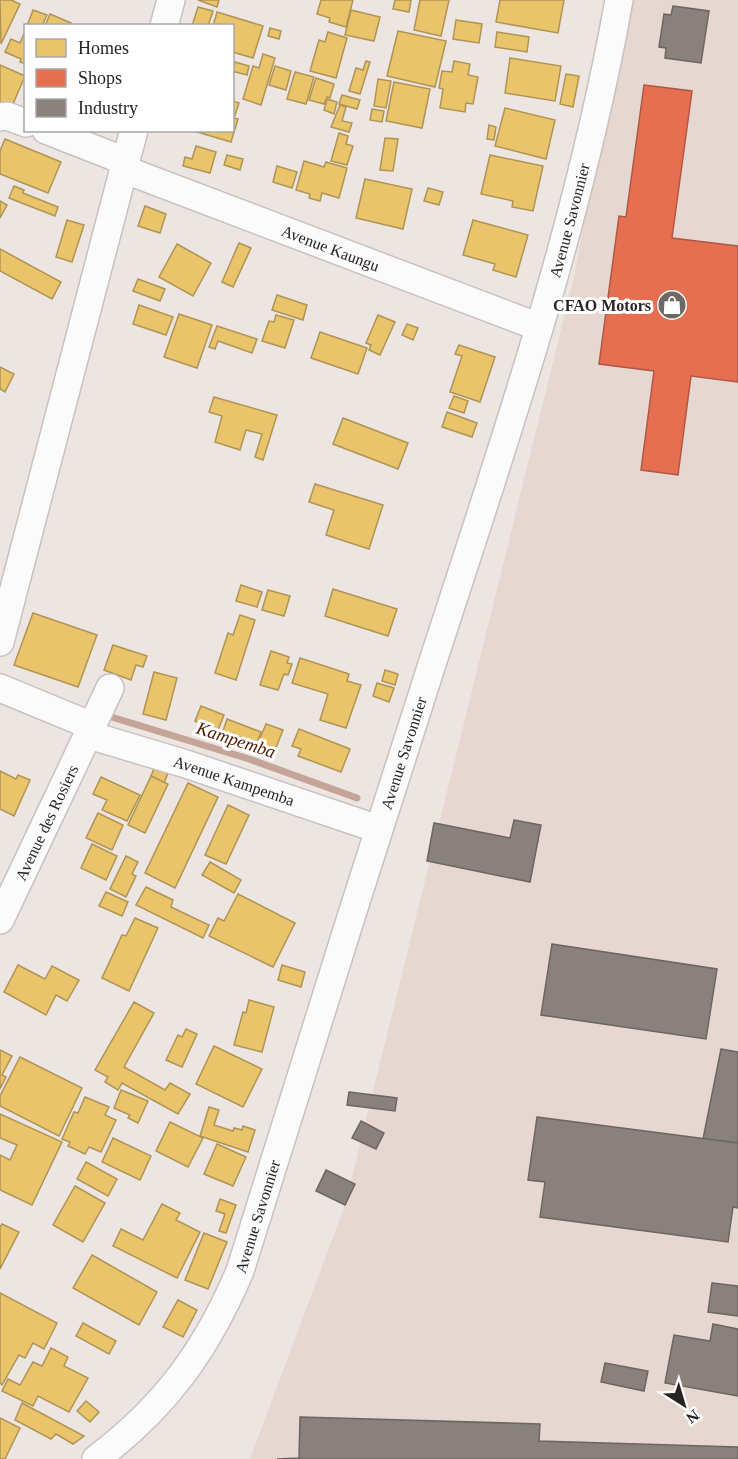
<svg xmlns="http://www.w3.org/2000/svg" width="738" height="1459" font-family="Georgia,serif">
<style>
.built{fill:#e6d7d1}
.homes{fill:#e9c46a;stroke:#af9454;stroke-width:1.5}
.shops{fill:#e76f51;stroke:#ae5843;stroke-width:1.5}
.industry{fill:#8a817c;stroke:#6d6561;stroke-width:1.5}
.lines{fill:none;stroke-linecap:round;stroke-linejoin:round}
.stream{stroke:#c4a598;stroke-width:7}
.minor-casing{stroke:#c7c2bf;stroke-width:30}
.minor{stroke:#fcfbfb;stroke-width:27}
.labels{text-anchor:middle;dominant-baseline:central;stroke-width:6;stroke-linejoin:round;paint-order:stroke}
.street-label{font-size:16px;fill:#292422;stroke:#fff}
.poi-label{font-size:16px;font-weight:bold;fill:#292422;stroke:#fff;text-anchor:end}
.water-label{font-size:18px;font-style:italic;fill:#4f1b00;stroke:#fff}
</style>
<rect width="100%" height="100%" fill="#ede5e2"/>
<polygon class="built" points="626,0 738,0 738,1459 250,1459 345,1205 574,277"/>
<g class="homes">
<polygon points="0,0 11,0 20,4 1,44"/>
<polygon points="198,0 219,0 217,7"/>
<polygon points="321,0 353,0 346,27 329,22 330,18 317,14"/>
<polygon points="395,0 411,0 409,12 393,9"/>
<polygon points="420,0 449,0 441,36 414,30"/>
<polygon points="500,0 564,0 558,33 496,22"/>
<polygon points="198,7 213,11 208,26 192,26"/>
<polygon points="33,10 47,15 42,26 27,26"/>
<polygon points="351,10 380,17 374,41 345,35"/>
<polygon points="217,12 263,26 253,58 232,52 232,26 213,26"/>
<polygon points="50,14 71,23 70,26 45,26"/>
<polygon points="456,20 482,24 479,43 453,39"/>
<polygon points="270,28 281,31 279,39 268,36"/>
<polygon points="26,29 26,64 20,62 21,59 5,52 11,39 20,43"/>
<polygon points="398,31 446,41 435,87 387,76"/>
<polygon points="328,32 347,38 336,78 310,71 319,40 325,42"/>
<polygon points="497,32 529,37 527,52 495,47"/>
<polygon points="263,54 275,58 261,105 243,99 253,66 259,68"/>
<polygon points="510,58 561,66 555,101 505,93"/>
<polygon points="366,61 370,62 360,94 349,91 356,68 363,70"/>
<polygon points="454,61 470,64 468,75 478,77 473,104 466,103 465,112 440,108 443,89 439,88 442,71 452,72"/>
<polygon points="235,62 249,66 247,75 232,71"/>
<polygon points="0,65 25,76 10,111 0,106"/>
<polygon points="275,66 291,71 286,90 269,85"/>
<polygon points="295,72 314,77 306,104 287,99"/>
<polygon points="566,74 579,76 573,107 560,104"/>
<polygon points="316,78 334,84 330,98 327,97 324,104 309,100"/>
<polygon points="378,79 391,81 386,108 374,106"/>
<polygon points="394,82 430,89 422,128 386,121"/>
<polygon points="342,95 360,100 357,109 339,104"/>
<polygon points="327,99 337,102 334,114 324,110"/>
<polygon points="232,101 239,103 234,118 238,119 231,142 194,131 232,130"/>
<polygon points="340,105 346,107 342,121 352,123 349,132 331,127"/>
<polygon points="505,108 555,120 546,159 495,146"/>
<polygon points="372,109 384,111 382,122 370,120"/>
<polygon points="489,125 496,127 494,140 487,139"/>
<polygon points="339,133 348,136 346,144 353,146 347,165 331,161"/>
<polygon points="385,138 398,139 393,171 380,170"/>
<polygon points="5,139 61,162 48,193 0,174 0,151"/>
<polygon points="196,146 216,152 210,173 183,166 185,157 192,159"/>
<polygon points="227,155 243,159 240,170 224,165"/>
<polygon points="490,155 543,166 533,211 512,207 513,201 481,194"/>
<polygon points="304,161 324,167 326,162 347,168 339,198 322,193 320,201 309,198 310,194 296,190"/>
<polygon points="277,166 297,172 292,188 273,182"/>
<polygon points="365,179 412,189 403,229 356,218"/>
<polygon points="14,186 24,190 23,193 58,207 55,216 9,198"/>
<polygon points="428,188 443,192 439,205 424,201"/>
<polygon points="0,201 7,205 0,218"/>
<polygon points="145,206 166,214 160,233 138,226"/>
<polygon points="67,220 84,225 72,262 56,257"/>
<polygon points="473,220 528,235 516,277 493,270 495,264 463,255"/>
<polygon points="239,243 251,248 233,287 222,282"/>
<polygon points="177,244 211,263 193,296 159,277"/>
<polygon points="0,249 61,282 52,299 0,271"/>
<polygon points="138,279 165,289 160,301 133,291"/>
<polygon points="277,295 307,305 303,320 272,310"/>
<polygon points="139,305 173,317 166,335 133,324"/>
<polygon points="179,314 212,325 197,368 164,357"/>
<polygon points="276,315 294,320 285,348 262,341 269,321 274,322"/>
<polygon points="378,315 395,322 380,355 369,350 371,345 366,343"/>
<polygon points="407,324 418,328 413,340 402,335"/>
<polygon points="217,326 257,339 252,353 218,341 215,349 209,347"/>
<polygon points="320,332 367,348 358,374 311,358"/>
<polygon points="459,345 495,357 480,402 450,392 462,356 455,354"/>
<polygon points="0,367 14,374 5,392 0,389"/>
<polygon points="454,396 468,401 464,413 449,408"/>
<polygon points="214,397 277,415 263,460 255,457 262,434 246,430 240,450 215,442 222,416 209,412"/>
<polygon points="447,412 477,423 472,437 442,427"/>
<polygon points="343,418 408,443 398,469 333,444"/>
<polygon points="315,484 383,505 369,549 326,535 334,510 309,502"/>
<polygon points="241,585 262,592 257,607 236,601"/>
<polygon points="333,589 397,609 388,636 325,616"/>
<polygon points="268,590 290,596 284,616 262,610"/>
<polygon points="33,613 97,635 78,687 14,665"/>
<polygon points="240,615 255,620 236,680 215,673 228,633 233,635"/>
<polygon points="113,645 147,656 143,667 136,665 131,680 104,670"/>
<polygon points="271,651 289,657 287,663 292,664 288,675 284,674 278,690 260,685"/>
<polygon points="300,658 349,674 347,681 361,685 346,728 320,720 328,694 292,683"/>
<polygon points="385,670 398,674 395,685 382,681"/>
<polygon points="154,672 177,678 166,720 143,714"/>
<polygon points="377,683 394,688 389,702 373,696"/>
<polygon points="201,706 224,715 218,730 195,721"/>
<polygon points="227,719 261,732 257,743 223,731"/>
<polygon points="266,724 283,730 275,750 258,743"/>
<polygon points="299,729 350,749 341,772 298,756 301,749 292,746"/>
<polygon points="155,766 168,773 164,783 151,776"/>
<polygon points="0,771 16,779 18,775 30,780 14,816 0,809"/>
<polygon points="151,776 168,784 145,833 128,825"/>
<polygon points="101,777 140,795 127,821 102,810 107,800 93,794"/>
<polygon points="188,783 218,797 175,888 145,873"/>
<polygon points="228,805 249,815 226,864 205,855"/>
<polygon points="98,813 123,825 112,850 86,838"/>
<polygon points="92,844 117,856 106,880 81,868"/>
<polygon points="126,856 138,862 132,874 136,876 126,897 110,889"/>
<polygon points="210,862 241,880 234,893 202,875"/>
<polygon points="146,887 173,900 171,907 209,925 203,938 136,905"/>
<polygon points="106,892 128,902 122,916 99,906"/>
<polygon points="238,894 295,923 273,967 209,936 218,918 224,921"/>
<polygon points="135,918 158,928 129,991 102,978 122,935 126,936"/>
<polygon points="18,965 45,979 52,966 79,980 67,1001 56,995 46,1015 4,992"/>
<polygon points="282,965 305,972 301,987 278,980"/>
<polygon points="249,1000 274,1007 262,1052 234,1045 243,1012 246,1013"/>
<polygon points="134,1002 154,1013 124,1067 165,1090 170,1083 190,1094 178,1114 122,1083 118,1090 105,1082 108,1077 95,1070"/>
<polygon points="186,1029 197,1034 182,1067 166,1060 178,1035 182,1037"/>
<polygon points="214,1046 262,1069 243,1107 196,1084"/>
<polygon points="0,1050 12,1056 2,1075 6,1077 0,1089"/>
<polygon points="20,1057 82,1088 59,1136 0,1106 0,1096"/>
<polygon points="121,1090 148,1101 138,1123 128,1118 130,1115 114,1108"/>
<polygon points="85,1097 109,1107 105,1115 116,1120 101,1152 89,1147 85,1154 68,1146 70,1142 62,1139 74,1112 78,1113"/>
<polygon points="209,1107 219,1110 214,1125 233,1131 234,1128 242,1130 243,1126 255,1130 248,1152 200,1136"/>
<polygon points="0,1114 62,1142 32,1205 0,1190 0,1155 10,1160 17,1145 0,1138"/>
<polygon points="170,1122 203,1138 188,1167 156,1151"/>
<polygon points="113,1138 151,1156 140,1180 102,1162"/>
<polygon points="217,1144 246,1157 233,1186 204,1174"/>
<polygon points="86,1162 117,1179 108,1196 77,1179"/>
<polygon points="75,1186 105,1203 83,1242 53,1225"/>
<polygon points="220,1199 236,1205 226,1233 219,1231 225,1214 216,1211"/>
<polygon points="162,1204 180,1213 176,1220 200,1232 177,1278 113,1246 121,1229 143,1240"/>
<polygon points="2,1224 19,1232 0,1269 0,1227"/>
<polygon points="204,1233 227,1242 208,1289 185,1280"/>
<polygon points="92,1255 157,1292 139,1325 73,1288"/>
<polygon points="0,1293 57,1323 44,1349 33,1343 25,1358 19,1355 2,1385 0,1383"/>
<polygon points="178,1300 197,1310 183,1337 163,1327"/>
<polygon points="83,1323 116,1341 109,1354 76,1336"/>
<polygon points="51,1348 68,1357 64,1366 88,1378 69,1412 38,1396 33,1406 2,1391 8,1379 20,1385 33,1362 42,1366"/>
<polygon points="86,1401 99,1412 90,1422 77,1411"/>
<polygon points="22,1403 84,1436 73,1444 56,1434 51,1439 15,1420"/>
<polygon points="0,1418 20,1428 5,1459 0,1459"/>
</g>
<polygon class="shops" points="644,85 692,91 672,238 738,246 738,382 691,376 678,475 641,470 654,371 599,364 619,216 626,217"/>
<g class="industry">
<polygon points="673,6 709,11 701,63 665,58 666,48 659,47 664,14 671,15"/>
<polygon points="514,820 541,825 530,882 427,861 434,823 510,838"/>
<polygon points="552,944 717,969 706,1039 541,1015"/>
<polygon points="721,1049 738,1052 738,1143 703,1139"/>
<polygon points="349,1092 397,1098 395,1111 347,1105"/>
<polygon points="537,1117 738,1143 738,1208 733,1207 728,1242 540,1217 545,1182 528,1180"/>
<polygon points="361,1121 384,1133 376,1149 352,1138"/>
<polygon points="326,1170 355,1184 345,1205 316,1191"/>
<polygon points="712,1283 738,1286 738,1316 708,1312"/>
<polygon points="713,1324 738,1329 738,1396 665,1383 674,1335 710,1341"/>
<polygon points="605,1363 648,1371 644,1391 601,1382"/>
<polygon points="300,1417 540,1424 539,1441 738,1447 738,1459 277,1459 299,1458"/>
</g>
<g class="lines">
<polyline class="stream" points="105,715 249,759 357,798"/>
<g class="minor-casing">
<g id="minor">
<polyline points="164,26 171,0"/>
<polyline points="0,117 7,116 26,123"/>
<polyline points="46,130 125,161"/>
<path id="s1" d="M123,169L539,327"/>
<polyline points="0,642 134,130"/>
<polyline points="0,688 92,726"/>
<path id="s2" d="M89,735L186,764L378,829"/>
<path id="s3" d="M0,920L110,688"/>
<path id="s4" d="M96,1459C165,1407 206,1351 240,1271C304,1067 367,864 433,661C504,443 579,225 619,0"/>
</g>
</g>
<use href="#minor" class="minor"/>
</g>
<defs>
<g id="shop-disc" transform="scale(1.5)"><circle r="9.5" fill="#6e6865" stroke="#fff"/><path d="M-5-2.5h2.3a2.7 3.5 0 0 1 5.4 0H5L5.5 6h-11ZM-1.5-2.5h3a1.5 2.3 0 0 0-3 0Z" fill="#fff"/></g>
</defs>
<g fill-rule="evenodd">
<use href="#shop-disc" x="672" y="305"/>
</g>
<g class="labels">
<g class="street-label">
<text stroke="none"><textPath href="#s4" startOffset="1341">Avenue Savonnier</textPath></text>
<text stroke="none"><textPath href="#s1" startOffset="222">Avenue Kaungu</textPath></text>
<text stroke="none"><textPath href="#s4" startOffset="783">Avenue Savonnier</textPath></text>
<text stroke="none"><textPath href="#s2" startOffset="152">Avenue Kampemba</textPath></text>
<text stroke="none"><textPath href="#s3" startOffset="108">Avenue des Rosiers</textPath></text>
<text stroke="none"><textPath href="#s4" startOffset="297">Avenue Savonnier</textPath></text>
</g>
<g class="poi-label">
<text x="651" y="305">CFAO Motors</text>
</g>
<g class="water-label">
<text transform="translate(236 740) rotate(18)">Kampemba</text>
</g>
</g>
<rect x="24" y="24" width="210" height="108" fill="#ffffff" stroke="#a9a7a7" stroke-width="1.5"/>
<rect x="36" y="39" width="30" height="18" fill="#e9c46a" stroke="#a9a7a7" stroke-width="1.5"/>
<text x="78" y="54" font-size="18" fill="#292422">Homes</text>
<rect x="36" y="69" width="30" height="18" fill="#e76f51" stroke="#a9a7a7" stroke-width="1.5"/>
<text x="78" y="84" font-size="18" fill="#292422">Shops</text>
<rect x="36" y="99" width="30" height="18" fill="#8a817c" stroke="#a9a7a7" stroke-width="1.5"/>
<text x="78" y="114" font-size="18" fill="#292422">Industry</text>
<g transform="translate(684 1405) rotate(143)" stroke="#ffffff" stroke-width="4.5" paint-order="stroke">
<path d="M0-4.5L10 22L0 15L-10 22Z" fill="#292422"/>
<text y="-9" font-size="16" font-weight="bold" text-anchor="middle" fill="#292422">N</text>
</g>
</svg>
